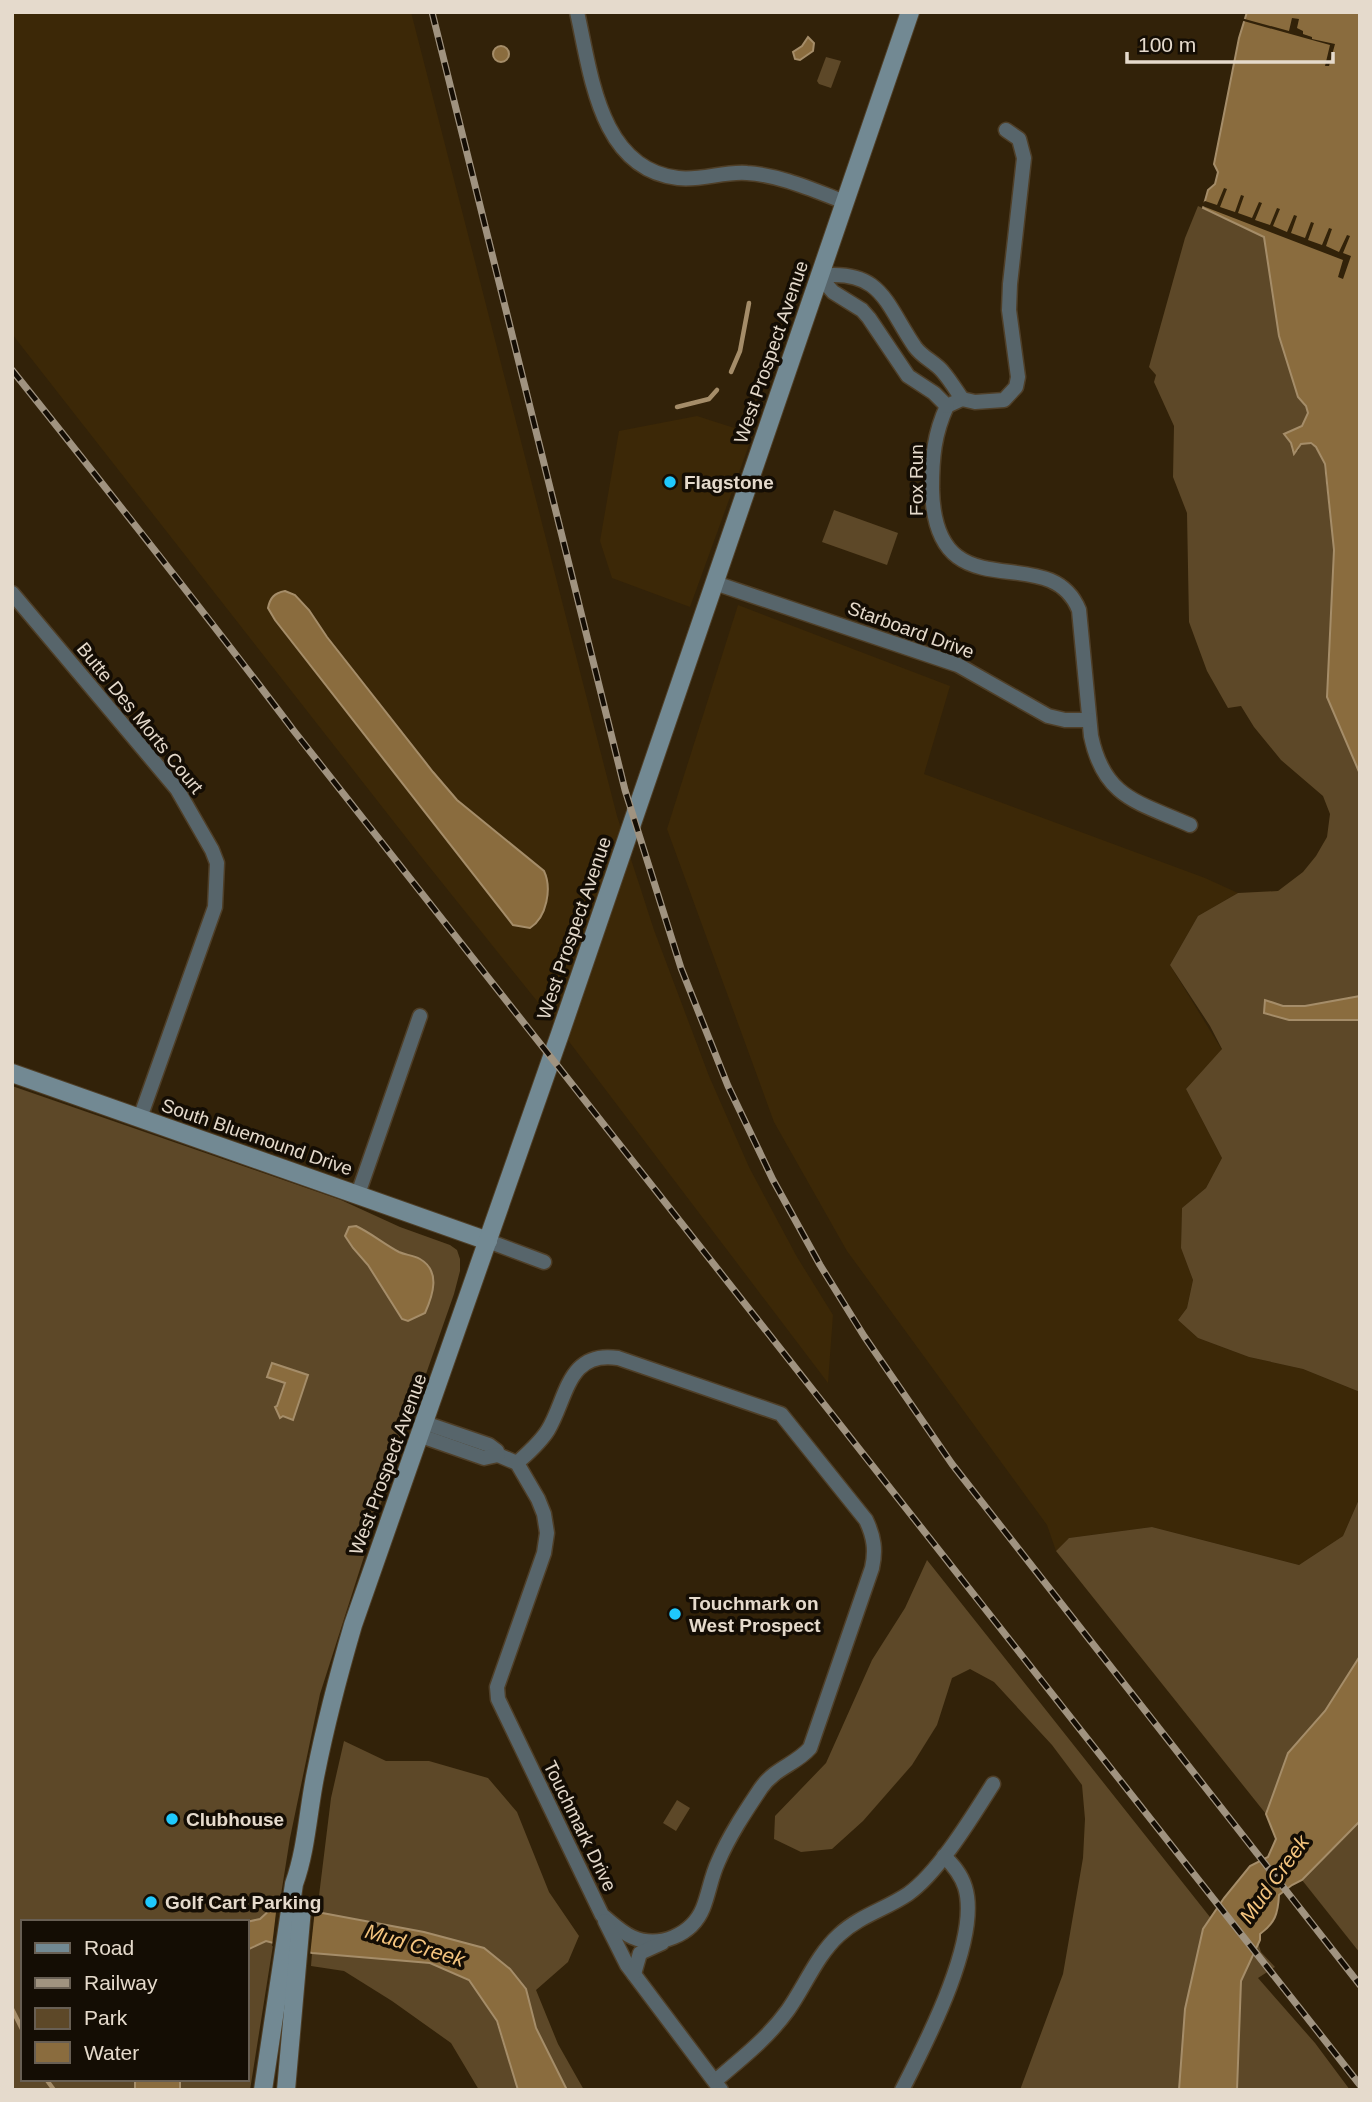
<svg xmlns="http://www.w3.org/2000/svg" width="1372" height="2102" font-family="Arial,sans-serif">
<style>
.built{fill:#3c2807}
.green{fill:#5d4828;fill-rule:evenodd}
.water{fill:#8a6c3e;stroke:#a58d69;stroke-width:2}
.pier{fill:#322209}
.lines{fill:none;stroke-linecap:round;stroke-linejoin:round}
.stream{stroke:#a58d69;stroke-width:4.5}
.minor-casing{stroke:#4f3f28;stroke-width:17}
.secondary-casing{stroke:#4f3f28;stroke-width:20}
.minor{stroke:#57656b;stroke-width:14}
.secondary{stroke:#728993;stroke-width:18}
.rail-casing{stroke:#a09380;stroke-width:7}
.rail{stroke:#140d04;stroke-width:4.5;stroke-dasharray:13;stroke-linecap:butt}
.poi-dot{fill:#1fc9fd;stroke:#140d04;stroke-width:2.5}
.labels{text-anchor:middle;dominant-baseline:central;stroke-width:7;stroke-linejoin:round;paint-order:stroke}
.street-label{font-size:19px;fill:#e5dacc;stroke:#140d04}
.poi-label{font-size:19px;font-weight:bold;fill:#e5dacc;stroke:#140d04;text-anchor:start}
.water-label{font-size:21px;font-style:italic;fill:#f4c47e;stroke:#140d04}
</style>
<rect width="100%" height="100%" fill="#322209"/>
<g class="built">
<polygon points="12,12 411,12 617,816 654,930 709,1076 749,1167 797,1257 833,1315 828,1383 561,1031 419,854 12,334"/>
<polygon points="697,416 753,434 690,607 612,578 600,541 619,431"/>
<polygon points="738,605 950,686 924,774 1205,878 1238,893 1198,916 1170,965 1222,1050 1186,1089 1222,1158 1206,1188 1182,1208 1181,1248 1193,1280 1187,1308 1178,1320 1198,1338 1249,1357 1303,1369 1360,1392 1360,1497 1343,1536 1299,1565 1152,1527 1069,1538 1056,1551 1047,1525 847,1251 774,1122 667,829"/>
</g>
<g class="green">
<polygon points="826,57 841,61 831,88 819,84 817,81"/>
<polygon points="1198,206 1264,237 1279,336 1298,397 1306,406 1308,413 1302,426 1284,434 1291,443 1292,451 1298,451 1301,444 1305,442 1316,447 1324,464 1334,550 1327,697 1360,774 1360,996 1305,1006 1283,1006 1266,1000 1264,1012 1289,1020 1360,1020 1360,1392 1303,1369 1249,1357 1198,1338 1178,1320 1187,1308 1193,1280 1181,1248 1182,1208 1206,1188 1222,1158 1186,1089 1222,1049 1210,1026 1170,965 1198,916 1238,893 1278,891 1303,872 1316,856 1327,837 1330,814 1323,796 1281,760 1254,727 1241,706 1228,708 1207,671 1189,622 1187,513 1173,477 1174,426 1154,382 1156,375 1149,367 1185,238"/>
<polygon points="834,510 898,533 887,565 822,542"/>
<path d="M12,1086L341,1200L400,1227L450,1245L457,1250L460,1259V1271L454,1294L384,1494L320,1694L290,1838L250,2090H12ZM23,1922H247V2079H23Z"/>
<polygon points="1360,1497 1360,1656 1325,1711 1288,1753 1266,1814 1056,1551 1069,1538 1152,1527 1299,1565 1343,1536"/>
<polygon points="927,1560 1248,1965 1258,1943 1261,1952 1275,1967 1258,1978 1315,2043 1350,2090 1237,2090 1239,2022 1185,2010 1179,2090 1020,2090 1063,1974 1083,1858 1085,1819 1082,1785 1052,1745 994,1682 970,1669 952,1678 937,1725 912,1765 863,1821 832,1849 801,1852 774,1839 775,1816 826,1763 872,1660 905,1608"/>
<polygon points="344,1741 386,1761 429,1761 488,1778 517,1812 549,1892 579,1936 568,1962 536,1990 558,2044 584,2090 567,2090 536,2028 526,1989 423,1932 317,1912 331,1798"/>
<polygon points="677,1800 690,1808 676,1831 663,1823"/>
<polygon points="1360,1821 1360,1953 1302,1880"/>
<polygon points="312,1953 430,1963 469,1980 496,2021 518,2090 479,2090 451,2043 392,2001 344,1971 311,1966"/>
</g>
<g class="water">
<polygon points="1247,12 1360,12 1360,774 1327,697 1334,550 1325,464 1316,447 1311,443 1301,444 1294,454 1291,443 1284,434 1302,426 1308,413 1306,406 1298,397 1279,336 1264,237 1203,208 1208,190 1215,184 1218,172 1214,164 1221,129 1239,38"/>
<polygon points="808,37 814,43 813,51 800,60 795,59 793,52 802,46"/>
<circle cx="501" cy="54" r="8"/>
<path d="M285,591L295,595L309,610L327,637L433,772L457,800L544,871C552,888 547,917 530,928L513,925L275,620L268,608C270,598 274,593 285,591Z"/>
<polygon points="1360,996 1360,1020 1289,1020 1264,1013 1265,1000 1283,1006 1305,1006"/>
<path d="M356,1226C371,1233 384,1244 399,1252C405,1255 413,1255 420,1259C441,1271 433,1295 425,1313L408,1321L402,1319L368,1265L353,1248L345,1236L349,1227Z"/>
<polygon points="272,1363 308,1375 293,1420 283,1416 280,1418 275,1407 277,1406 285,1383 267,1377"/>
<path d="M1360,1656V1821L1302,1880L1292,1885L1279,1895C1278,1914 1275,1923 1260,1934V1940L1241,1981L1237,2090H1179L1185,2009L1203,1929L1224,1898L1250,1866L1268,1857L1276,1839L1266,1814L1288,1753L1325,1711Z"/>
<polygon points="273,1907 317,1912 424,1932 484,1948 510,1969 526,1989 536,2028 567,2090 518,2090 497,2021 469,1980 430,1963 312,1953 266,1941 247,1950 246,1922 260,1919"/>
<rect x="135" y="2079" width="45" height="11"/>
</g>
<g class="pier">
<polygon points="1241,18 1289,31 1292,18 1299,19 1297,28 1303,31 1303,34 1312,37 1312,39 1335,44 1329,66 1325,66 1330,45 1240,20"/>
<polygon points="1224,188 1227,189 1220,207 1235,212 1241,195 1244,196 1238,213 1252,218 1259,202 1262,203 1255,220 1270,225 1277,208 1280,209 1273,226 1287,232 1294,215 1297,216 1291,233 1305,238 1311,222 1314,223 1308,240 1322,245 1329,228 1332,229 1326,246 1339,252 1347,235 1350,236 1343,253 1351,256 1343,279 1338,277 1343,260 1200,205 1205,201 1217,205"/>
<polygon points="277,1904 315,1909 310,1956 272,1946"/>
</g>
<g class="lines">
<g class="stream">
<polyline points="731,372 740,351 749,303"/>
<polyline points="677,407 709,399 717,390"/>
<polyline points="12,2009 23,2031"/>
<polyline points="46,2079 54,2090"/>
</g>
<g class="minor-casing">
<g id="minor">
<path d="M577,12C591,73 599,169 678,178C701,181 724,171 747,173C780,175 813,190 845,202"/>
<path d="M1006,130L1019,139L1024,158L1010,284L1009,310L1018,377L1016,387L1004,400L975,402L962,399L947,406C934,434 932,458 932,489C935,618 1049,536 1079,610L1091,736C1104,798 1138,802 1190,825"/>
<path d="M819,276C882,268 886,305 915,347C923,358 935,362 943,372C950,380 956,390 962,399"/>
<polyline points="819,276 833,292 862,310 869,318 908,376 934,393 947,406"/>
<polyline points="715,583 958,665 1048,716 1065,720 1089,720"/>
<polyline points="12,593 177,789 212,850 217,863 215,907 140,1118"/>
<polyline points="358,1194 420,1016"/>
<polyline points="488,1241 544,1262"/>
<path d="M425,1423L489,1445L497,1451L498,1455L517,1463L538,1499L544,1514L547,1533L544,1553L497,1687L498,1699L602,1915C612,1923 621,1932 632,1937C659,1949 692,1935 703,1908C709,1893 711,1877 718,1862C729,1836 745,1812 761,1788C776,1767 795,1765 810,1748L872,1568C876,1550 874,1537 866,1520L781,1414L618,1358C567,1350 567,1399 548,1430C540,1443 528,1453 517,1463"/>
<polyline points="421,1436 484,1458 498,1455"/>
<polyline points="605,1921 627,1965 721,2090"/>
<polyline points="634,1974 640,1953 662,1943"/>
<path d="M715,2081C741,2059 768,2038 788,2010C805,1986 817,1955 839,1935C859,1916 886,1909 908,1894C939,1872 972,1817 993,1784"/>
<path d="M902,2090C926,2043 981,1938 965,1887C961,1874 953,1865 944,1856"/>
</g>
</g>
<g class="secondary-casing">
<g id="secondary">
<polyline points="12,1073 488,1241"/>
<path d="M263,2090L294,1884C307,1848 308,1809 316,1772C326,1722 339,1673 353,1625L561,1031L910,12"/>
<polyline points="286,2090 302,1909"/>
</g>
</g>
<use href="#minor" class="minor"/>
<use href="#secondary" class="secondary"/>
<g class="rail-casing">
<g id="rail">
<polyline points="432,12 625,790 681,968 728,1086 773,1180 820,1265 864,1336 952,1464 1360,1985"/>
<path d="M12,370C107,489 202,609 294,731L1360,2085"/>
</g>
</g>
<use href="#rail" class="rail"/>
</g>
<g class="poi-dot">
<circle cx="670" cy="482" r="7"/>
<circle cx="675" cy="1614" r="7"/>
<circle cx="172" cy="1819" r="7"/>
<circle cx="151" cy="1902" r="7"/>
</g>
<g class="labels">
<g class="street-label">
<text transform="translate(771 352) rotate(-71)">West Prospect Avenue</text>
<text transform="translate(916 480) rotate(-90)">Fox Run</text>
<text transform="translate(911 630) rotate(20)">Starboard Drive</text>
<text transform="translate(140 718) rotate(51)">Butte Des Morts Court</text>
<text transform="translate(574 928) rotate(-71)">West Prospect Avenue</text>
<text transform="translate(257 1137) rotate(19)">South Bluemound Drive</text>
<text transform="translate(388 1464) rotate(-70)">West Prospect Avenue</text>
<text transform="translate(580 1826) rotate(64)">Touchmark Drive</text>
</g>
<g class="poi-label">
<text x="684" y="482">Flagstone</text>
<text x="689" y="1603">Touchmark on<tspan x="689" dy="22">West Prospect</tspan></text>
<text x="186" y="1819">Clubhouse</text>
<text x="165" y="1902">Golf Cart Parking</text>
</g>
<g class="water-label">
<text transform="translate(1274 1879) rotate(-54)">Mud Creek</text>
<text transform="translate(415 1945) rotate(17)">Mud Creek</text>
</g>
</g>
<rect width="1372" height="2102" fill="none" stroke="#e5dacc" stroke-width="28"/>
<rect x="21" y="1920" width="228" height="161" fill="#140d04" stroke="#685f54" stroke-width="2"/>
<rect x="35" y="1943" width="35" height="10" fill="#728993" stroke="#685f54" stroke-width="2"/>
<text x="84" y="1955" font-size="21" fill="#e5dacc">Road</text>
<rect x="35" y="1978" width="35" height="10" fill="#a09380" stroke="#685f54" stroke-width="2"/>
<text x="84" y="1990" font-size="21" fill="#e5dacc">Railway</text>
<rect x="35" y="2008" width="35" height="21" fill="#5d4828" stroke="#685f54" stroke-width="2"/>
<text x="84" y="2025" font-size="21" fill="#e5dacc">Park</text>
<rect x="35" y="2042" width="35" height="21" fill="#8a6c3e" stroke="#685f54" stroke-width="2"/>
<text x="84" y="2060" font-size="21" fill="#e5dacc">Water</text>
<path d="M1127 52v10h206v-10" fill="none" stroke="#e5dacc" stroke-width="3.5"/>
<text x="1138" y="52" font-size="21" fill="#e5dacc" stroke="#140d04" stroke-width="5" paint-order="stroke">100 m</text>
</svg>
